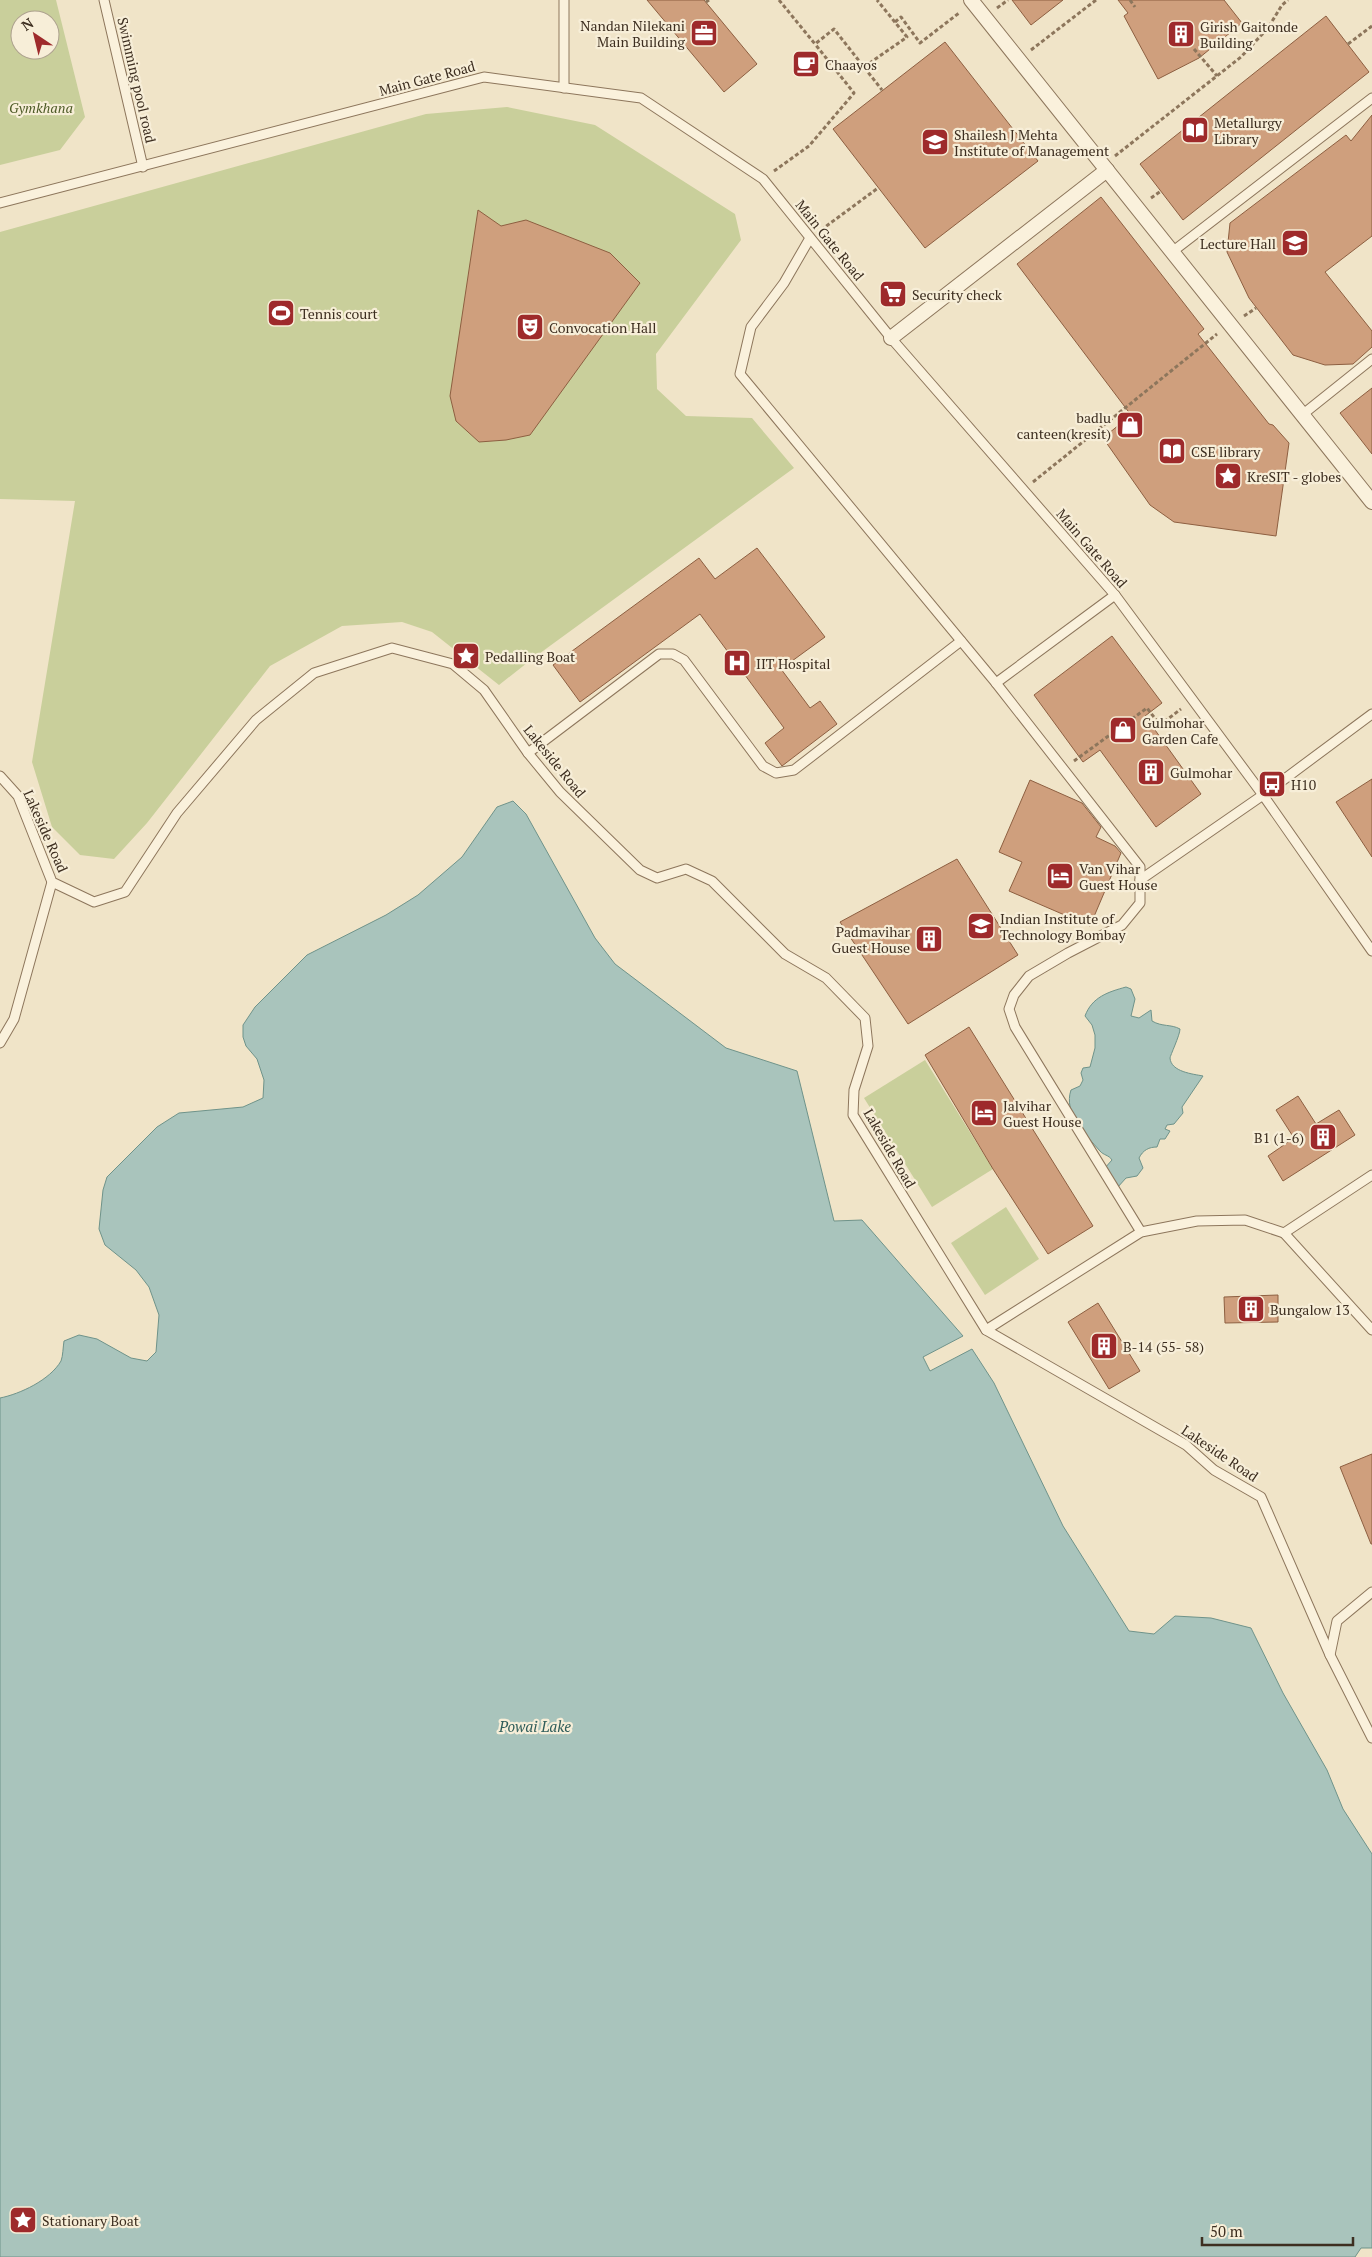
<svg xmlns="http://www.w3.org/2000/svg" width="1372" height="2257" font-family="'PT Serif',serif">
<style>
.green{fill:#c9cf9b;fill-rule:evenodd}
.water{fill:#a9c4bc;stroke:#6f938a}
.building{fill:#cf9f7d;stroke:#8d5f41}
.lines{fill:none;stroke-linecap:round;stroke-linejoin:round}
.service-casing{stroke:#8d765c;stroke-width:11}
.pedestrian-casing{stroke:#8d765c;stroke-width:16}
.path{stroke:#8d765c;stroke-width:3;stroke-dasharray:4 2.5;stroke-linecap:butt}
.service{stroke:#faf1dc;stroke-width:9}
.pedestrian{stroke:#faf1dc;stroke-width:14}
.labels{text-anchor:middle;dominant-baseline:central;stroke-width:4.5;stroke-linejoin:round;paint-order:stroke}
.poi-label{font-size:14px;fill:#3d2e20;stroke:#f7eed8;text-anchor:start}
.street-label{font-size:14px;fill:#3d2e20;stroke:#f7eed8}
.park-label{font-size:14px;font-style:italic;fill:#4d5a26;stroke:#f7eed8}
.water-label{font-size:15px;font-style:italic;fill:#2f5d5a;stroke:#f7eed8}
</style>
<rect width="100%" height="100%" fill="#f0e4c8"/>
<g class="green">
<path d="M0,0H56L85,117L60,150L0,165ZM20,20H50V50H20Z"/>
<polygon points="507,107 595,125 735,214 741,240 656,354 657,389 686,416 752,418 794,468 532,659 499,685 432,632 402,622 342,626 270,666 147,823 114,859 80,855 52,827 32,762 75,501 0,499 0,232 426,114"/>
<polygon points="925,1060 993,1169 932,1207 864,1098"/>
<polygon points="1006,1207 1039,1259 985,1295 951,1243"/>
</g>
<g class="water">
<path d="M513,801L526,814L595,938L615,964L726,1048L797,1071L834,1221L862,1220L963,1336L923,1357L930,1371L972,1349L994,1383L1063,1526L1129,1631L1154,1634L1175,1616L1211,1618L1251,1628L1283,1693L1327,1770L1343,1809L1372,1854V2248H1361L1355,2257H0V1398C20,1394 50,1380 61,1361C63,1356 63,1347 64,1341L79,1335L97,1339L131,1358L147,1361L156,1352L159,1315L149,1287L136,1270L105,1245L99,1229L103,1190L107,1177L157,1127L179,1113L243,1107L263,1098L264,1080L257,1059L246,1046L243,1037V1025L255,1007L307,955L386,915L418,895L462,857L497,807Z"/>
<path d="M1126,987L1131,989L1135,999L1131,1016L1139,1018L1151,1010L1152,1021C1162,1027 1171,1024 1180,1029C1180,1035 1170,1056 1170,1058C1171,1072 1193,1074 1203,1076L1182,1107L1183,1113L1174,1124L1167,1125L1165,1129L1170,1131L1165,1139H1160L1157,1147C1149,1147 1143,1150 1139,1158L1143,1168L1137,1176L1126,1178L1117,1188L1104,1169L1112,1160C1109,1155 1103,1155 1100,1151C1086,1135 1063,1113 1071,1090L1080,1086L1083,1080L1081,1073L1083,1068L1090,1067L1095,1048V1035L1092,1025L1085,1016C1092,997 1108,992 1126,987Z"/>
</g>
<g class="building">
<polygon points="647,0 704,0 757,64 724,92"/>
<polygon points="1012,0 1063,0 1031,25"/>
<polygon points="1118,0 1224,0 1242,23 1199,58 1158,79 1124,16 1128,13"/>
<polygon points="1326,16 1369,72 1183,220 1140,164"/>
<polygon points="945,42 1038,161 925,248 833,129"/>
<polygon points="1372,115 1372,236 1325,272 1372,331 1372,347 1353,364 1325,365 1293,355 1249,298 1227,252 1230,223 1346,135 1351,141"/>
<polygon points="1101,197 1204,329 1198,334 1269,424 1273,425 1289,443 1276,536 1174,522 1150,505 1103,438 1131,415 1017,264"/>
<polygon points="478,210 501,226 526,220 610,253 640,283 530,435 506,440 479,442 456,421 450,396"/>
<polygon points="1372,388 1372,454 1340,413"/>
<polygon points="757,548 825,637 781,669 810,708 820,701 837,724 782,766 765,743 784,728 700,614 580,702 553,665 699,558 715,579"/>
<polygon points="1112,636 1162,703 1145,716 1201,794 1156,827 1100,750 1083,762 1034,695"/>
<polygon points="1372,779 1372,857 1336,802"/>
<polygon points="1030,780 1082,803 1101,827 1096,837 1115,846 1121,853 1090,926 1009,891 1022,862 999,852"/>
<polygon points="957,859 1018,955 908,1024 840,922"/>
<polygon points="969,1027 1093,1226 1048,1254 993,1169 925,1055"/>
<polygon points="1298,1096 1316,1124 1339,1110 1355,1135 1283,1181 1268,1156 1294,1138 1276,1110"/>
<polygon points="1278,1295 1278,1322 1225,1323 1224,1297"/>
<polygon points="1098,1303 1140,1371 1109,1389 1068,1322"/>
<polygon points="1372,1454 1372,1544 1371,1544 1340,1467"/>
</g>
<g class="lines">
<g class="service-casing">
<g id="service">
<polyline points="104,0 143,167"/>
<polyline points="564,88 564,0"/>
<polyline points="0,203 484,77 641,98 763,179 891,338 1115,595 1263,795 1372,951"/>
<polyline points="810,238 784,283 751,327 740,374 996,683 1140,867 1140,903 1122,925 1068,953 1029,976 1014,995 1009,1009 1015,1027 1141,1232"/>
<polyline points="1172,252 1372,98"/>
<polyline points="1302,415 1372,359"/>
<polyline points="996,683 1115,595"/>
<polyline points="528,753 659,654 673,654 684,660 763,766 776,773 794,770 961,641"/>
<polyline points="0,776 18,796 52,882 94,902 125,892 177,813 256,720 314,673 392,648 453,664 484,690 528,753 560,792 640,870 657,878 686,869 712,881 785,954 826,978 865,1018 868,1046 854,1090 853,1115 986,1330 1186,1445 1214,1470 1261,1497 1330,1655 1372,1738"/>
<polyline points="1140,880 1263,795 1372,714"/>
<polyline points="0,1043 14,1019 52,882"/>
<polyline points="1284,1233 1372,1330"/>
<polyline points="986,1330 1141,1232 1197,1221 1245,1220 1284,1233 1372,1175"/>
<polyline points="1330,1655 1337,1621 1372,1592"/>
</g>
</g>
<g class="pedestrian-casing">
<g id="pedestrian">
<polyline points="971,0 1372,502"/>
<polyline points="891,338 1107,170"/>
</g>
</g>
<g class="path">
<polyline points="779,0 815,44 834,29 882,90"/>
<polyline points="1130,0 1135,7"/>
<polyline points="706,2 709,0"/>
<polyline points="997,8 1008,0"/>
<polyline points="895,22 901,17 920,43 959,13"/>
<polyline points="1348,44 1372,26"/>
<polyline points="1194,49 1217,76"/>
<polyline points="1031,50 1096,0"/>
<polyline points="864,67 907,37 877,0"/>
<polyline points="1115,156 1241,57 1268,28 1282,5 1288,0"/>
<polyline points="774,171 809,146 854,93 815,44"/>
<polyline points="1151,198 1161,191"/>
<polyline points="821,230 878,188"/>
<polyline points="1244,316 1256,308"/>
<polyline points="1033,482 1217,334"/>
<polyline points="1074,761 1147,708 1160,725 1181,709"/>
</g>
<use href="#service" class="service"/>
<use href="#pedestrian" class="pedestrian"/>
</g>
<defs>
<g id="office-square" transform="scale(1.4375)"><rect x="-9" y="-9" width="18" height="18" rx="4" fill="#9e2a2b" stroke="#f7eed8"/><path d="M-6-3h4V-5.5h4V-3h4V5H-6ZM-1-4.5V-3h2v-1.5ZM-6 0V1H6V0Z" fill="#fff"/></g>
<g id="building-square" transform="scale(1.4375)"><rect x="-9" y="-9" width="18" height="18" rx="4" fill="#9e2a2b" stroke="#f7eed8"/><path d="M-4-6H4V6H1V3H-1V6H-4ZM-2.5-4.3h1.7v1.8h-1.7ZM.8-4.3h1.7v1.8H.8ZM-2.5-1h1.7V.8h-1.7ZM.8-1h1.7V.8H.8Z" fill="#fff"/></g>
<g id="cafe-square" transform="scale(1.4375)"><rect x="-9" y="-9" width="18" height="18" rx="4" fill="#9e2a2b" stroke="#f7eed8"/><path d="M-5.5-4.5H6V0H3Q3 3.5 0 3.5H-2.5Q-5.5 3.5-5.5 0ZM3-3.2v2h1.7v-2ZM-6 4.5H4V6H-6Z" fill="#fff"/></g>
<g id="library-square" transform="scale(1.4375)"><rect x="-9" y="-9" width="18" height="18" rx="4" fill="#9e2a2b" stroke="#f7eed8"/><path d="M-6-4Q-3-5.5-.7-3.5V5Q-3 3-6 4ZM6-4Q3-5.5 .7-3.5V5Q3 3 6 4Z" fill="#fff"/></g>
<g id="university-square" transform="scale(1.4375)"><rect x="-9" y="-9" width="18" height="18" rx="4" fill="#9e2a2b" stroke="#f7eed8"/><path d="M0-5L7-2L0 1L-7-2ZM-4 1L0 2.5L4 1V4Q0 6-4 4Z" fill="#fff"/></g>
<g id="supermarket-square" transform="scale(1.4375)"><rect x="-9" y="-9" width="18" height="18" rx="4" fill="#9e2a2b" stroke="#f7eed8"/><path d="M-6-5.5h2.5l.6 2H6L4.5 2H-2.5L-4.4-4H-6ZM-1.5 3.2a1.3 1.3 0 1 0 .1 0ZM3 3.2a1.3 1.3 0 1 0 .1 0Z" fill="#fff"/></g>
<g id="stadium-square" transform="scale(1.4375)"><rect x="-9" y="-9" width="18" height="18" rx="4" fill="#9e2a2b" stroke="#f7eed8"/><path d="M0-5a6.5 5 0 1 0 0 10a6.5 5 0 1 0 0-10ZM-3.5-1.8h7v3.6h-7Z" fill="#fff"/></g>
<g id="theatre-square" transform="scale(1.4375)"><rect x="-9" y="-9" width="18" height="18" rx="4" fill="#9e2a2b" stroke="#f7eed8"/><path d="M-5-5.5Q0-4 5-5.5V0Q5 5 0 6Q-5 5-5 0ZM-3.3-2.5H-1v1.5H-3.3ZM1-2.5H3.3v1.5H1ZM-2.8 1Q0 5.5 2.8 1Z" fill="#fff"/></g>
<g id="shop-square" transform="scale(1.4375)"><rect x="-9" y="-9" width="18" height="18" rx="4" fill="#9e2a2b" stroke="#f7eed8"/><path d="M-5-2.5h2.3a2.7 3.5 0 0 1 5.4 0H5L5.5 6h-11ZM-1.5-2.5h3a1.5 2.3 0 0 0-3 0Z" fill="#fff"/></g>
<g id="sight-square" transform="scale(1.4375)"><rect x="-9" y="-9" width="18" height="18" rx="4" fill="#9e2a2b" stroke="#f7eed8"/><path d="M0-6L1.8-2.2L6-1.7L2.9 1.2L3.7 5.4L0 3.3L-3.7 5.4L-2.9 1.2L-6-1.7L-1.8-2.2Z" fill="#fff"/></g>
<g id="hospital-square" transform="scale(1.4375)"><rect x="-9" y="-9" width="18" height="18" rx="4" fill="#9e2a2b" stroke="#f7eed8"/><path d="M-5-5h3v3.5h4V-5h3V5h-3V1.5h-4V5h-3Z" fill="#fff"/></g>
<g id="bus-square" transform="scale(1.4375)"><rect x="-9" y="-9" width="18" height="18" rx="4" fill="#9e2a2b" stroke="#f7eed8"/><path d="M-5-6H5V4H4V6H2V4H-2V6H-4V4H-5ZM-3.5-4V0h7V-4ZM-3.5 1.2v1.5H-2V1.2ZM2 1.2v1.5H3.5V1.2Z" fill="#fff"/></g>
<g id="hotel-square" transform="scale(1.4375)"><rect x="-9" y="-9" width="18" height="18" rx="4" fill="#9e2a2b" stroke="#f7eed8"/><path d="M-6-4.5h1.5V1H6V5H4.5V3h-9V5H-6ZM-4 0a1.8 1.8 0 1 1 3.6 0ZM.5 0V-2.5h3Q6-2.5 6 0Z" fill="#fff"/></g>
</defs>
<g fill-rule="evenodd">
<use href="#office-square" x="704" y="33"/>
<use href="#building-square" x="1181" y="34"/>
<use href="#cafe-square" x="806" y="64"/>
<use href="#library-square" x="1195" y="130"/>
<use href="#university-square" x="935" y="142"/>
<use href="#university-square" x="1295" y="243"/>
<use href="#supermarket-square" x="893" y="294"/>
<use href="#stadium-square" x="281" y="313"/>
<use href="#theatre-square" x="530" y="327"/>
<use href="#shop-square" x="1130" y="425"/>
<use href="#library-square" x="1172" y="451"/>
<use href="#sight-square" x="1228" y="476"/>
<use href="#sight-square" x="466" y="656"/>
<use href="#hospital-square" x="737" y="663"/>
<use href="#shop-square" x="1123" y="730"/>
<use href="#building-square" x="1151" y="772"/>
<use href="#bus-square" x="1272" y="784"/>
<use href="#hotel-square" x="1060" y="876"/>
<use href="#university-square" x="981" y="926"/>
<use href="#building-square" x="929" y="939"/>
<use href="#hotel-square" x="984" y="1113"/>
<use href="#building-square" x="1323" y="1137"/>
<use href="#building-square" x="1251" y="1309"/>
<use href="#building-square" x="1104" y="1346"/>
<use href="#sight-square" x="23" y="2220"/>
</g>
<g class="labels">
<g class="poi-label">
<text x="685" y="25" text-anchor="end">Nandan Nilekani<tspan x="685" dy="16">Main Building</tspan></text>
<text x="1200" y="26">Girish Gaitonde<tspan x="1200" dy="16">Building</tspan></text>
<text x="825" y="64">Chaayos</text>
<text x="1214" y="122">Metallurgy<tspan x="1214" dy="16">Library</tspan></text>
<text x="954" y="134">Shailesh J Mehta<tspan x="954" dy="16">Institute of Management</tspan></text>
<text x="1276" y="243" text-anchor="end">Lecture Hall</text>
<text x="912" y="294">Security check</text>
<text x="300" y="313">Tennis court</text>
<text x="549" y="327">Convocation Hall</text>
<text x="1111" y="417" text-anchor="end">badlu<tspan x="1111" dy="16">canteen(kresit)</tspan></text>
<text x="1191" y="451">CSE library</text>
<text x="1247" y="476">KreSIT - globes</text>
<text x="485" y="656">Pedalling Boat</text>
<text x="756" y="663">IIT Hospital</text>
<text x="1142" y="722">Gulmohar<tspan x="1142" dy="16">Garden Cafe</tspan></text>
<text x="1170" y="772">Gulmohar</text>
<text x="1291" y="784">H10</text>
<text x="1079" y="868">Van Vihar<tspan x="1079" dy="16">Guest House</tspan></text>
<text x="1000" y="918">Indian Institute of<tspan x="1000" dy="16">Technology Bombay</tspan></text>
<text x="910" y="931" text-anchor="end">Padmavihar<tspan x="910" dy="16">Guest House</tspan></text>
<text x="1003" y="1105">Jalvihar<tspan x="1003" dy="16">Guest House</tspan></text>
<text x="1304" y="1137" text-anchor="end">B1 (1-6)</text>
<text x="1270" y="1309">Bungalow 13</text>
<text x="1123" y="1346">B-14 (55- 58)</text>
<text x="42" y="2220">Stationary Boat</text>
</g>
<g class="street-label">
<text transform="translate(427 78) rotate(-15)">Main Gate Road</text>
<text transform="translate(137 80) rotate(77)">Swimming pool road</text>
<text transform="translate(830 240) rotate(51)">Main Gate Road</text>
<text transform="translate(1092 548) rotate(49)">Main Gate Road</text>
<text transform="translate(555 761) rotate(51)">Lakeside Road</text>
<text transform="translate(46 831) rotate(66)">Lakeside Road</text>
<text transform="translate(890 1148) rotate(60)">Lakeside Road</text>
<text transform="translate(1220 1453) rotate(34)">Lakeside Road</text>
</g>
<g class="park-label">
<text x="41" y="107">Gymkhana</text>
</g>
<g class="water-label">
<text x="535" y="1726">Powai Lake</text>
</g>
</g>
<g transform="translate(35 35) rotate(325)"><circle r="24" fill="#f7eed8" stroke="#ada18e"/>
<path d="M0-4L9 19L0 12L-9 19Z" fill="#9e2a2b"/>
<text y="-8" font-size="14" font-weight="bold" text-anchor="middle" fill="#3d2e20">N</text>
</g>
<path d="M1202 2237v8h151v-8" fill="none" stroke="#3d2e20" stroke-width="2.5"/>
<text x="1210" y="2237" font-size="15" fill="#3d2e20" stroke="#f7eed8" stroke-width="4" paint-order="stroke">50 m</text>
</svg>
